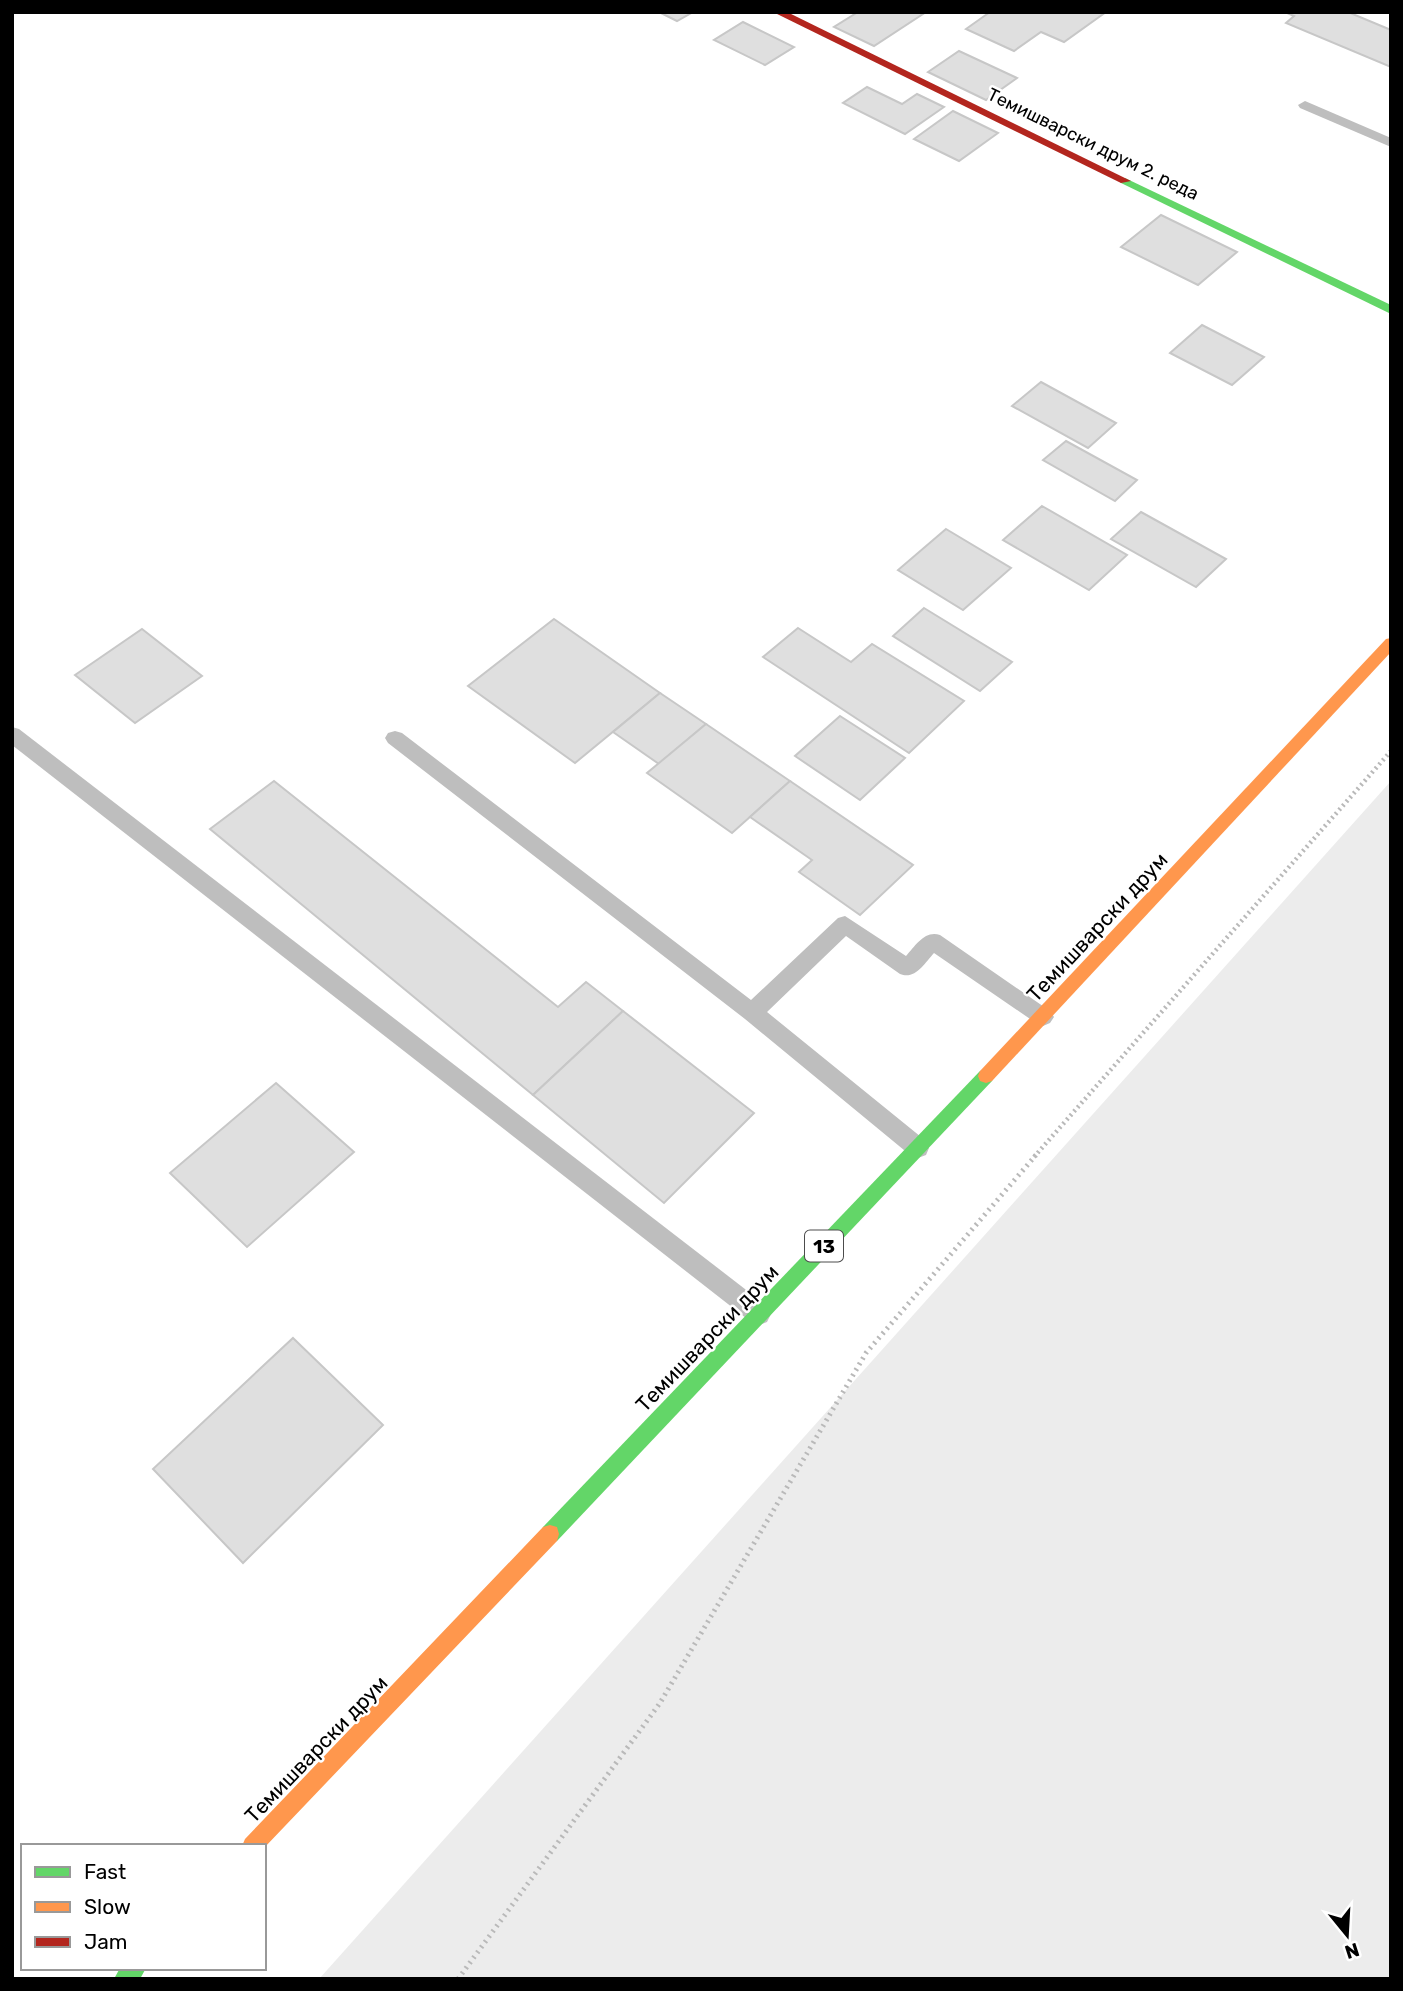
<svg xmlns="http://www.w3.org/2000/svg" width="1403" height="1991" font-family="Rubik,sans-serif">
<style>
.green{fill:#ececec}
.building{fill:#dfdfdf;stroke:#c7c7c7;stroke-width:2}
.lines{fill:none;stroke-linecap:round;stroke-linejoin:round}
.path-far1{stroke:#b9b9b9;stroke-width:4.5;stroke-dasharray:2 3.5;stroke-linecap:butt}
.path{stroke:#b9b9b9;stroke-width:5;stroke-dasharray:2 4.5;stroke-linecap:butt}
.lane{fill:#bebebe;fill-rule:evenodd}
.fast{fill:#63d668;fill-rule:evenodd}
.slow{fill:#ff974d;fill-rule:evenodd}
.jam{fill:#b3261e;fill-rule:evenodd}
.labels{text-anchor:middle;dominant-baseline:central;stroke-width:5;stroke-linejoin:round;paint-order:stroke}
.far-street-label{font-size:18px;fill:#000;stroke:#fff}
.shield{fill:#fff;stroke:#4c4c4c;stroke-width:2}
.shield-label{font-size:19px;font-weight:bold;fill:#000}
.street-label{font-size:21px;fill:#000;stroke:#fff}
</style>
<rect width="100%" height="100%" fill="#fff"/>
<polygon class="green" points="1391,781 1391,1979 319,1979"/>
<g class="building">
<polygon points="659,12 693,12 677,21"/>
<polygon points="858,12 926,12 874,46 834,27"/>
<polygon points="990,12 1106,12 1064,42 1041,32 1014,51 966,29"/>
<polygon points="1285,12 1348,12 1391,30 1391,67 1286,23 1294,16"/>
<polygon points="743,22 794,47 765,65 714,40"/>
<polygon points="959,51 1017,78 986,100 928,72"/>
<polygon points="867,87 902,104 917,94 944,107 905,134 843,103"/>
<polygon points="953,111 998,133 959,161 914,139"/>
<polygon points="1161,215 1237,252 1198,285 1121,247"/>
<polygon points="1202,325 1264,357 1232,385 1170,353"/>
<polygon points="1041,382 1116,423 1088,448 1012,406"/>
<polygon points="1066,441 1137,480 1115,501 1043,460"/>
<polygon points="1042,506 1127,555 1089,590 1003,540"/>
<polygon points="1141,512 1226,559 1196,587 1111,539"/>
<polygon points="946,529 1011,568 963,610 898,570"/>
<polygon points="924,608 1012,662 980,691 893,636"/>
<polygon points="554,619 660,693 575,763 468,686"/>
<polygon points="798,628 851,662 872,644 964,701 909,753 763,657"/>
<polygon points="142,629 202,676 135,723 75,675"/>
<polygon points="660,693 706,724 659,764 613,732"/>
<polygon points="840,716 905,758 860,800 795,756"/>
<polygon points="706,724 790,781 732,833 647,773"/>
<polygon points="274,781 558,1007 586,982 623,1011 533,1095 210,829"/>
<polygon points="790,781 913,865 860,915 799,872 812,860 750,817"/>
<polygon points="623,1011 754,1113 664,1203 533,1095"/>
<polygon points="276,1083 354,1152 247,1247 170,1173"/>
<polygon points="293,1338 383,1425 243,1563 153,1469"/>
</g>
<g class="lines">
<polyline class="path-far1" points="1034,1157 1391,751"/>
<polyline class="path" points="458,1979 660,1703 866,1353 1036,1155"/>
<g class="lane">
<polygon points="1305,101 1391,138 1391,147 1300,108 1298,105"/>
<polygon points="12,727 19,729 767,1306 771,1314 767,1322 759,1325 751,1322 12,745"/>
<path d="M395,731L402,733L751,1000L838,918L845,916L906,956C916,945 925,930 940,935L1050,1011L1054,1017L1050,1023L1043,1026L1036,1023L934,953C924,964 915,980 900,974L846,936L767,1012L926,1141L929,1148L926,1155L918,1158L910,1155L745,1019L388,743L385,738L388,733Z"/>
</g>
<g class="fast">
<polygon points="1125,178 1391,305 1391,314 1121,183 1119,181"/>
<polygon points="986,1069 992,1071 994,1076 992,1081 557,1541 550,1543 543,1541 541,1534 543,1527 980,1071"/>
<polygon points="120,1968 146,1968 140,1979 114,1979"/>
</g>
<g class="slow">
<polygon points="1391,638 1391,652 992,1081 986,1083 980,1081 978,1076 980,1071 1386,639"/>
<polygon points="550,1525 557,1527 559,1534 557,1541 264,1848 264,1846 242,1846 245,1839 543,1527"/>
</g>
<polygon class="jam" points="773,12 787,12 1131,181 1121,183"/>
</g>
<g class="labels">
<g class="far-street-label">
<text transform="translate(1093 144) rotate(26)">Темишварски друм 2. реда</text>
</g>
<rect class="shield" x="805" y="1230.5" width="38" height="31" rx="5"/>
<g class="shield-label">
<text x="824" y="1246">13</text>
</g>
<g class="street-label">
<text transform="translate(1097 927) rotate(-47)">Темишварски друм</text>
<text transform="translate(707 1338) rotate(-46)">Темишварски друм</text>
<text transform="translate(316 1749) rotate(-46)">Темишварски друм</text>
</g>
</g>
<rect width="1403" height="1991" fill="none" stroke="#000000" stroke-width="28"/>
<rect x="21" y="1844" width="245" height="126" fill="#ffffff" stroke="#999999" stroke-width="2"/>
<rect x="35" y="1867" width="35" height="10" fill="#63d668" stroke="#999999" stroke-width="2"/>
<text x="84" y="1879" font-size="21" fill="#000000">Fast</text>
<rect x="35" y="1902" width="35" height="10" fill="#ff974d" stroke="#999999" stroke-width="2"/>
<text x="84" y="1914" font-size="21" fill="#000000">Slow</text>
<rect x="35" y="1937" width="35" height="10" fill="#b3261e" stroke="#999999" stroke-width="2"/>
<text x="84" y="1949" font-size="21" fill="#000000">Jam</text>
<g transform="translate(1347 1935) rotate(162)" stroke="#ffffff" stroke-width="5" paint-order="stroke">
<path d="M0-5L12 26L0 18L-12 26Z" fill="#000000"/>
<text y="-10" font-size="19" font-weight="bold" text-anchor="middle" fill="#000000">N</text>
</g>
</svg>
